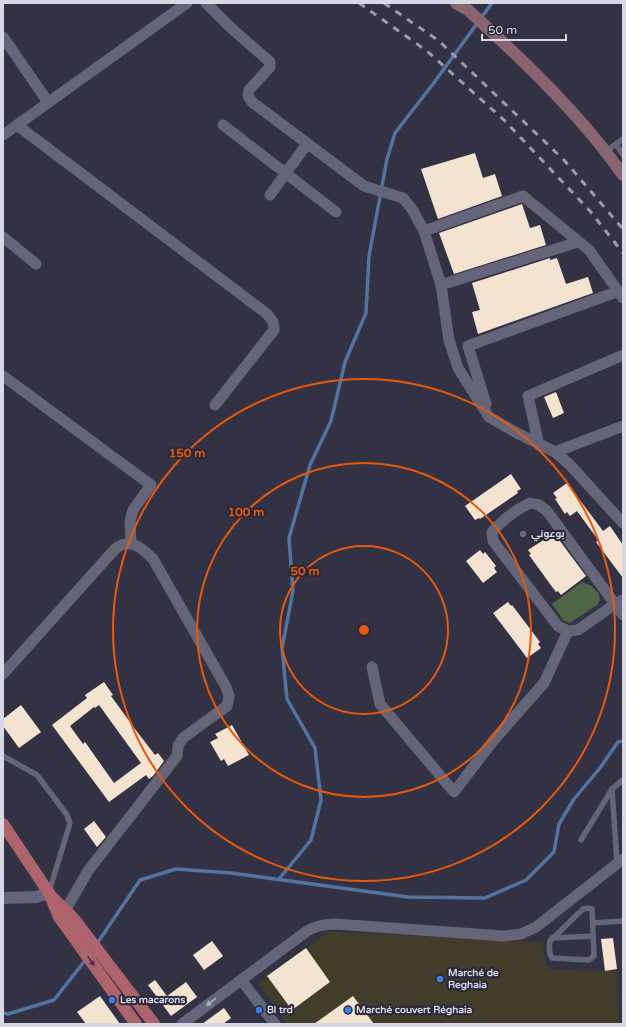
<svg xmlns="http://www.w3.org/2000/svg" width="626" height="1027" font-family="'Varela Round',Cairo,sans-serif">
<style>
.commercial{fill:#423c2a}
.green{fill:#4e6546}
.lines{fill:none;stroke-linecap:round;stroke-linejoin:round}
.stream{stroke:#53749f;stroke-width:3.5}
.building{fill:#f5e3d1;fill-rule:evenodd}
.service{stroke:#656579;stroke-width:5.5}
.minor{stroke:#656579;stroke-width:11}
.tertiary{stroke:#656579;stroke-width:12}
.secondary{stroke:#896572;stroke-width:12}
.primary{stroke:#ae646c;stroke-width:12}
.rail{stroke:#9b9ba9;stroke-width:3;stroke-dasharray:7 7;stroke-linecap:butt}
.oneway{fill:#443444}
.oneway2{fill:#b0b0bf}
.ring{fill:none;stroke:#e8590c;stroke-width:2}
.service-dot{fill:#5c6f8a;stroke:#29283a;stroke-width:1.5}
.shop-dot{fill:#3f7fe0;stroke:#29283a;stroke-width:1.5}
.labels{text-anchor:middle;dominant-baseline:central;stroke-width:4;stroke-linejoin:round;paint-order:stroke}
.poi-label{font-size:10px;font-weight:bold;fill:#d9d9e5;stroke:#29283a;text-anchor:start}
.centre{fill:#e8590c;stroke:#29283a;stroke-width:2}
.ring-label{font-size:12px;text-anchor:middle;font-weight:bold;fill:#e8590c;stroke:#29283a;stroke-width:4;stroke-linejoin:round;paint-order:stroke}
</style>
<rect width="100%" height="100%" fill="#333244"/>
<polygon class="commercial" points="330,931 542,943 547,969 617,971 619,1024 287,1024 258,983"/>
<polygon class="green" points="582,582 592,586 599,594 600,600 597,605 570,623 564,621 552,604"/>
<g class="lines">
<g class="stream">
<polyline points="279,879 311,840 321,800 315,748 287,699 282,648 293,591 289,538 310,465 331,421 345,362 366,313 369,256 387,159 395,133 433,84 492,3"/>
<polyline points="96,945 140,880 176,869 231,873 408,897 485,898 526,880 554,852 559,824 574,799 600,768 618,742 623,741"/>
<polyline points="3,1013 8,1014 54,1000 87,958"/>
</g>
</g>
<g class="building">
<polygon points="475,153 483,178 495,174 502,196 438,219 421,169"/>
<polygon points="522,204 530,228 540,225 546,245 454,274 439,233"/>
<polygon points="550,258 550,260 557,258 566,284 588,277 593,293 478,334 472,312 480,310 472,283"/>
<polygon points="556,392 564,413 553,418 544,397"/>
<polygon points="511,474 521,489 517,491 518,493 480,519 479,518 475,520 465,506"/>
<polygon points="567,483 603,531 610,526 623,545 623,578 596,542 598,541 596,537 577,511 570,516 567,512 565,514 555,499 557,498 553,493"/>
<polygon points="554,533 586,576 561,595 558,591 556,592 550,584 529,555 531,554 528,550"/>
<polygon points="480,550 483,554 485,552 496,566 494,568 497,572 483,583 466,561"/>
<polygon points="508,602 511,606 512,605 540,642 538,644 541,648 527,658 493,613"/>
<path d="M104,682L113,695L111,696L135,729L155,755L158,753L164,761L153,776L149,779L146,775L109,802L52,725L87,698L85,695ZM99,705L141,763L114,783L85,742L83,744L70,726L94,707L95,708Z"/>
<polygon points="21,705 41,732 19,748 3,726 3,719"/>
<polygon points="232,725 249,755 228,766 224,759 221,761 210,742 218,738 215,734"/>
<polygon points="94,821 106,837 97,847 84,829"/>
<polygon points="613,938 617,969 605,971 601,939"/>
<polygon points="212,941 223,956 204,970 193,955"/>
<polygon points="306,948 330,982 292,1010 267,976"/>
<polygon points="155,980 167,996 186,982 197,997 171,1016 148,985"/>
<polygon points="100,996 120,1024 86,1024 77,1012"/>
<polygon points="353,996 374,1024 314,1024"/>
<polygon points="224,1008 231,1018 223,1024 202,1024"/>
</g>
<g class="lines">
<g class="service">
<polyline points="616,144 623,155"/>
<polyline points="606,151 623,139"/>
<polyline points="3,756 37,775 67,815 70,823 49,892"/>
<polyline points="612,789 617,863"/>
<polyline points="581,840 612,789 623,780"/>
<path d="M589,908L592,909L594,956L589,960L552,958C549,954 549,945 550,941L583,909Z"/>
<polyline points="593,923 623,921"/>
<polyline points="552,938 593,936"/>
</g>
<g class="minor">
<polyline points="206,3 231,28 270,62 270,67 249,90 248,96 252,102 364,186 403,198 412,209 424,231 441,285 449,340 458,368 489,417 517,433 555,452 570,465 623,523"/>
<polyline points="3,37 48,102"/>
<polyline points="17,125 267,314 273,322 274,330 215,405"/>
<polyline points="223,125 336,212"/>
<polyline points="3,135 187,3"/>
<polyline points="270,195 307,144"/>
<polyline points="424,231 523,196 589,250 623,298"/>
<polyline points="3,237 36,264"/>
<polyline points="441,285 578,242"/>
<polyline points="3,376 151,485 133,510 130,521 131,543"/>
<polyline points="486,404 468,346 619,291"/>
<polyline points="539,445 528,396 623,355"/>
<polyline points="555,452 623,426"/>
<path d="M530,503L539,505L547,511L615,604L578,630L568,631L558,626L493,541L492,532C502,520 516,510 530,503Z"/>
<polyline points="623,600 615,604 623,615"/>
<polyline points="372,667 380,704 454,792 493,741 544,683 568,631"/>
<path d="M3,674L115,549C130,537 141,547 153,559L226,687L229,696L227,706L183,738L178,746L177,756L88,871L66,909"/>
<polyline points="241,980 275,1024"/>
<path d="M182,1024L307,931C316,926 325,924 335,924L504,936L521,934L536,927L623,859"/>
</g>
<polyline class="tertiary" points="3,898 36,897 49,893"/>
<path class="secondary" d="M456,3L468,10C524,61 580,114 623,175"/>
<g class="primary">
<polyline points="3,824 49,893 59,917 136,1024"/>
<polyline points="52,897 74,919 154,1024"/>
</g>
<g class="rail">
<polyline points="359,3 427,51 504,120 590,211 623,253"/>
<polyline points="384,3 439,41 564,160 623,229"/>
</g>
</g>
<defs><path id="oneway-solid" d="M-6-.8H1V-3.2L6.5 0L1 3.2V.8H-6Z"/></defs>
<use class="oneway" href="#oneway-solid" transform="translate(91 961) rotate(55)"/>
<use class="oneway2" href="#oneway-solid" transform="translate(211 1002) rotate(143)"/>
<g class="ring">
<circle cx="364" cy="630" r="84"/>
<circle cx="364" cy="630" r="167"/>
<circle cx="364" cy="630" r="251"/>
</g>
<circle class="service-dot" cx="523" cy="534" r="4"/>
<g class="shop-dot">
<circle cx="440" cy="979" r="4"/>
<circle cx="112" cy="1000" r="4"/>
<circle cx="259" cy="1010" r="4"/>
<circle cx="348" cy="1010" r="4"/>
</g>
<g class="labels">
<g class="poi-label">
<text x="531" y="534">بوعوني</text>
<text x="448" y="973">Marché de<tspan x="448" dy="12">Reghaia</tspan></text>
<text x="120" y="1000">Les macarons</text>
<text x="267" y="1010">Bl trd</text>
<text x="356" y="1010">Marché couvert Réghaia</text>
</g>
</g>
<circle cx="364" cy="630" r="6" class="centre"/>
<g class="ring-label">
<text x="187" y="457">150 m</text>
<text x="246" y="516">100 m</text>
<text x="305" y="575">50 m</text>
</g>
<rect width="626" height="1027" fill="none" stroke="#d9d9e5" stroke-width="8"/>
<path d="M482 34v6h84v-6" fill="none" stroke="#d9d9e5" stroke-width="2"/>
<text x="488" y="34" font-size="12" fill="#d9d9e5" stroke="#29283a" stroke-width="3" paint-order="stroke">50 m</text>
</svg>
